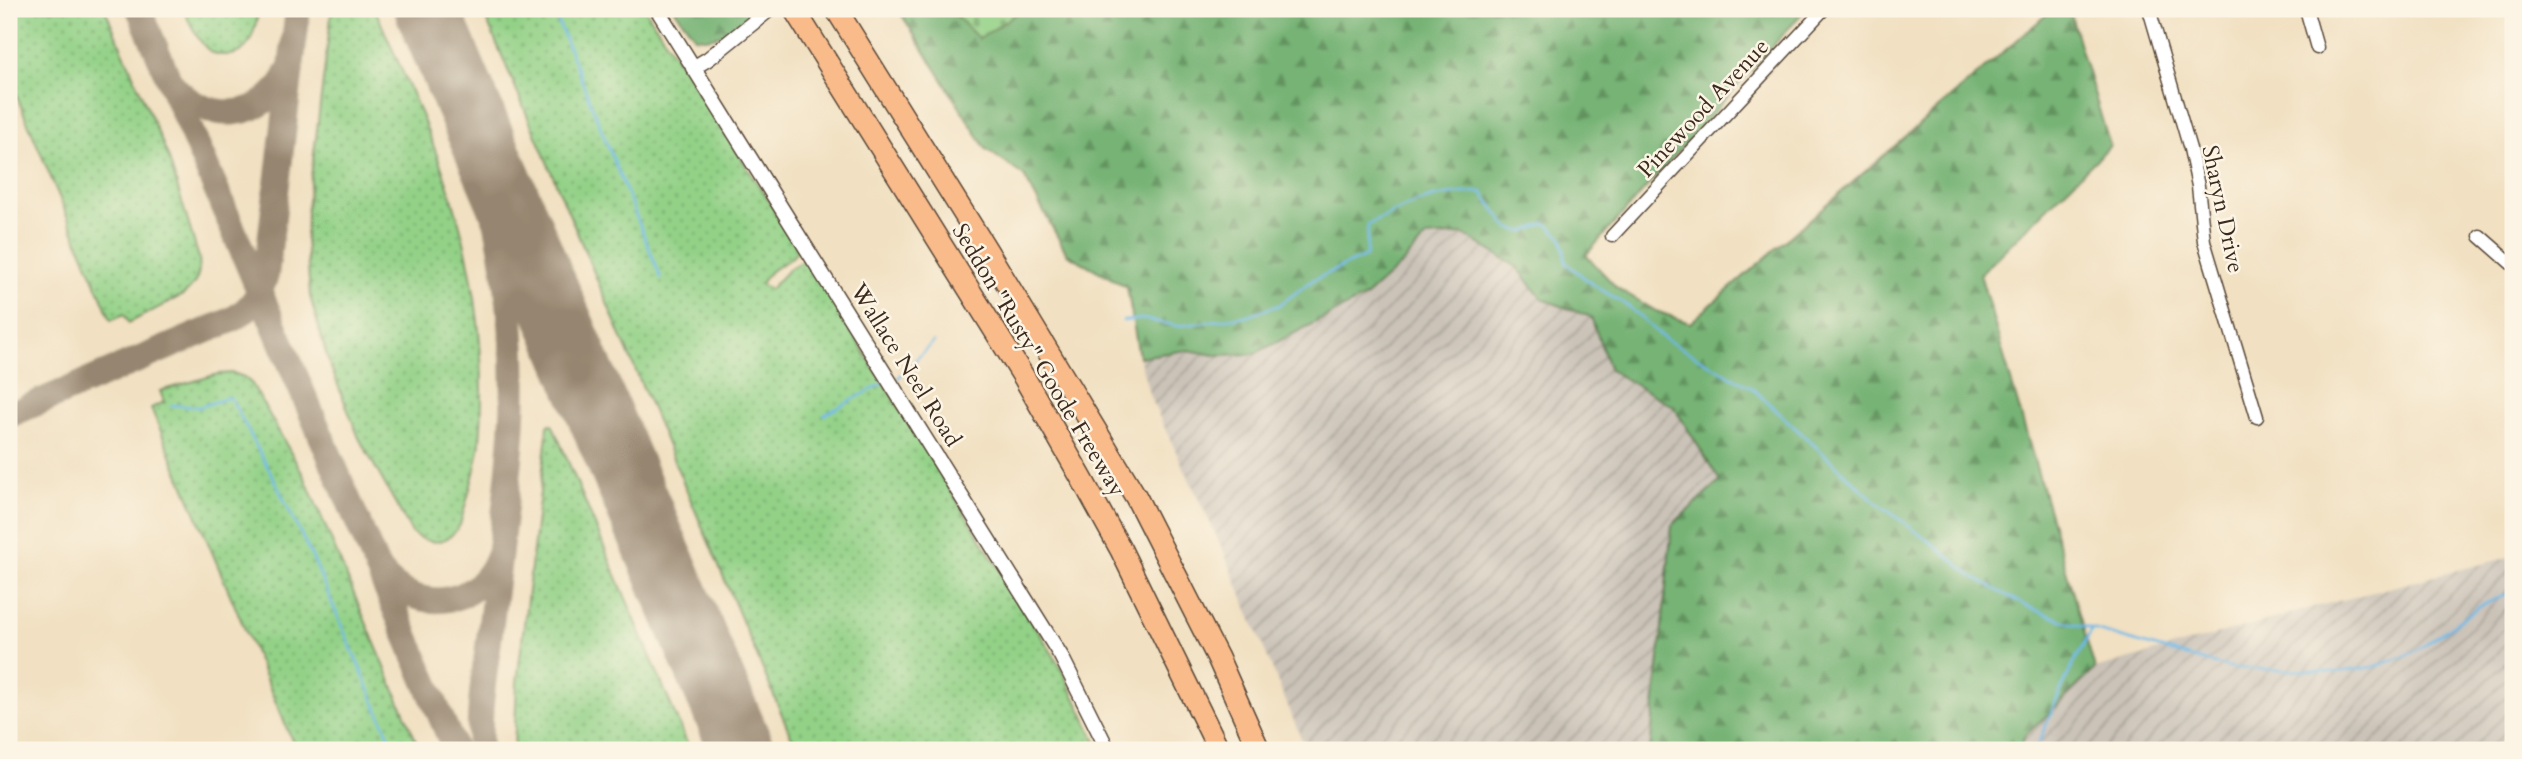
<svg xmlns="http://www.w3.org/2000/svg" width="2522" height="759" font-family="Cardo,serif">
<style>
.industrial{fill:url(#industrial-furrows)}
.grass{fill:url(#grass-dots);stroke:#677e52;stroke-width:2}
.forest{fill:url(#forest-firs);stroke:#586e49;stroke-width:2}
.cemetery{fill:url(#cemetery-stones);stroke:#677e52;stroke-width:2}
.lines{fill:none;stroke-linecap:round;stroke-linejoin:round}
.stream{stroke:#6fbae8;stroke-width:2.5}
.taxiway{stroke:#968570;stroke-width:26}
.runway{stroke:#968570;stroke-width:65}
.minor-casing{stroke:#564536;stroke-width:15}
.tertiary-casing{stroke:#564536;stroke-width:17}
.motorway-casing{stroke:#564536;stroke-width:24}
.minor{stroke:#fff;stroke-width:12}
.tertiary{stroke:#fff;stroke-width:14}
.motorway{stroke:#fabb8b;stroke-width:21}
.labels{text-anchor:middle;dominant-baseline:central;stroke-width:5;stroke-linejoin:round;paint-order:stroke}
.street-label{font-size:23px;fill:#3b2a1e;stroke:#fcf5e5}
</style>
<defs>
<pattern id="industrial-furrows" width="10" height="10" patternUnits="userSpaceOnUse" patternTransform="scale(1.75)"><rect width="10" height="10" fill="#cbc3b8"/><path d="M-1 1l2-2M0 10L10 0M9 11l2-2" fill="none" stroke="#a69f95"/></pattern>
<pattern id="grass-dots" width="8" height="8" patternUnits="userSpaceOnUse" patternTransform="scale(1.75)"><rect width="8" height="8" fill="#93d187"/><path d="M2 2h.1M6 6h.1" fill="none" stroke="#79aa6e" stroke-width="1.8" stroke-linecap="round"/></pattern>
<pattern id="forest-firs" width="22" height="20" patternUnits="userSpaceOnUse" patternTransform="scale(1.75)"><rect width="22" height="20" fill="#76b374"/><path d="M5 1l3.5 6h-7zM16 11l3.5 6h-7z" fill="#62925f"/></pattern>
<pattern id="cemetery-stones" width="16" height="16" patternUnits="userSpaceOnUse" patternTransform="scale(1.75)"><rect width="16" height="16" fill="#93d187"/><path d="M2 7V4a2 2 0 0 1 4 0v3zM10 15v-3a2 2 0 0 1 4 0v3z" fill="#79aa6e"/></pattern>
</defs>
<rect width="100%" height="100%" fill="#fcf5e5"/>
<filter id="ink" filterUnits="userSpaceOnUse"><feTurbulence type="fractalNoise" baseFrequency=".0143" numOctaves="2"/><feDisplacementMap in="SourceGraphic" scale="14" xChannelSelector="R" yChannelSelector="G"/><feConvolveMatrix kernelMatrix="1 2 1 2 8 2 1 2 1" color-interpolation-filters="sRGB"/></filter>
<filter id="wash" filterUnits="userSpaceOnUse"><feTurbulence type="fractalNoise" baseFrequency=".00686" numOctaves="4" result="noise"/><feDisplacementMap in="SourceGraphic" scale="28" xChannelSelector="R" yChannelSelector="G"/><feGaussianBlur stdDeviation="1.57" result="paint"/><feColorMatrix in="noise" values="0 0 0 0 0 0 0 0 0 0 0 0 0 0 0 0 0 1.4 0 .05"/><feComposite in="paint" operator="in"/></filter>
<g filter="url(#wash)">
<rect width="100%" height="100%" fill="#f1e0c1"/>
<g class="industrial">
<polygon points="1463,234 1517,267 1542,299 1591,317 1610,370 1674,407 1720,481 1672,526 1650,750 1306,750 1223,550 1150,397 1139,357 1188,350 1214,355 1365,297 1404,262 1426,237"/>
<polygon points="2513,556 2513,750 2018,750 2025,736 2095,669 2311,608"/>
</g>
<g class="grass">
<path d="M9,9H105L168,156L199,258C201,274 196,285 183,295L129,323L124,314L111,320L9,78Z"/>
<path d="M183,9H259C255,28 252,55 227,55C222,55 215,54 211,52C198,43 190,22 183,9Z"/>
<path d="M332,9H375C401,70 431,132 451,195C476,273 487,361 480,442C477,469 467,498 460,525C448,544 431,547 412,533L359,438L328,360L310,296L306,239L307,209Z"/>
<path d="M482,9H645L799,248C793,263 771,264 761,284L770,289L789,269L803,261L808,262L1060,666L1100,750H797Z"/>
<polygon points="233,373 244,377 252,384 305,478 420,750 296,750 151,408 164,402 160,391 218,374"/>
<polygon points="550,424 553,426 690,750 514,750 517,682 548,426"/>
</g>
<g class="forest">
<path d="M674,9H756C735,26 723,42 695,37Z"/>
<polygon points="898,9 950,9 979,39 1023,9 1806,9 1586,255 1616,287 1656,311 1690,323 2053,9 2069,9 2110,146 1980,274 2095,669 2025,736 2018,750 1650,750 1672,525 1720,481 1674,407 1610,370 1591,317 1542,299 1517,267 1463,234 1426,237 1404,262 1365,297 1254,354 1214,355 1188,350 1139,357 1127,287 1067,254 1024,176 986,149"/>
</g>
<polygon class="cemetery" points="950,9 1023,9 979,39"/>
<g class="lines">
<g class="stream">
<polyline points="553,9 661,278"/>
<path d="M1123,321L1142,319L1178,326L1245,316L1279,305L1313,280L1366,256L1368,225C1413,202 1431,193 1482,192L1508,228L1524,232L1546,223L1562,238L1566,263L1591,283L1629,307L1665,339L1752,388L1875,501L1938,548L1973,577L2026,606L2064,621L2207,662L2234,668L2337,672L2373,667L2406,656L2425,645L2479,607L2513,591"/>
<polyline points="898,378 933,342"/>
<polyline points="171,405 199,407 230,397 274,479 314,561 395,750"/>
<polyline points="824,415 882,384"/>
<path d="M2036,750C2052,708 2069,668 2092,630"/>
</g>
<g class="taxiway">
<polyline points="139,9 455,750"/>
<path d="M173,85C207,126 268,121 289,70"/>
<path d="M471,111C499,221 520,320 512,434C507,503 497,571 489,640C484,676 478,713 480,750"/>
<path d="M9,415L229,321C249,311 259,297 266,275L298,9"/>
<path d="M381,572C414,613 476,610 497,558"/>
</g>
<polyline class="runway" points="427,9 742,750"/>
</g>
</g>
<g filter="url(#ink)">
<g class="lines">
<g class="minor-casing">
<g id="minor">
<polyline points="2149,9 2190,149 2198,186 2204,241 2257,417"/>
<polyline points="2306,9 2317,48"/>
<polyline points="1612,236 1824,9"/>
<polyline points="2480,236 2513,265"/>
</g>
</g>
<g class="tertiary-casing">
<g id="tertiary">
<polyline points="657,9 1061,656 1108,750"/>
<polyline points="693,68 708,59 770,9"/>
</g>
</g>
<g class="motorway-casing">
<g id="motorway">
<polyline points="794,9 1025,379 1082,479 1121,550 1219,750"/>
<polyline points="836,9 986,249 1136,497 1218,658 1259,750"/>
</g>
</g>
<use href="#minor" class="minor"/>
<use href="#tertiary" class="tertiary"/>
<use href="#motorway" class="motorway"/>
</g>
</g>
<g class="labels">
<g class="street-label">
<text transform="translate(1703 108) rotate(-47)">Pinewood Avenue</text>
<text transform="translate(2223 209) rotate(78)">Sharyn Drive</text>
<text transform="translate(1039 360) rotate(59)">Seddon "Rusty" Goode Freeway</text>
<text transform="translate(906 365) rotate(58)">Wallace Neel Road</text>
</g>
</g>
<rect width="2522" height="759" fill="none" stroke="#fcf5e5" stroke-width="35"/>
</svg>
